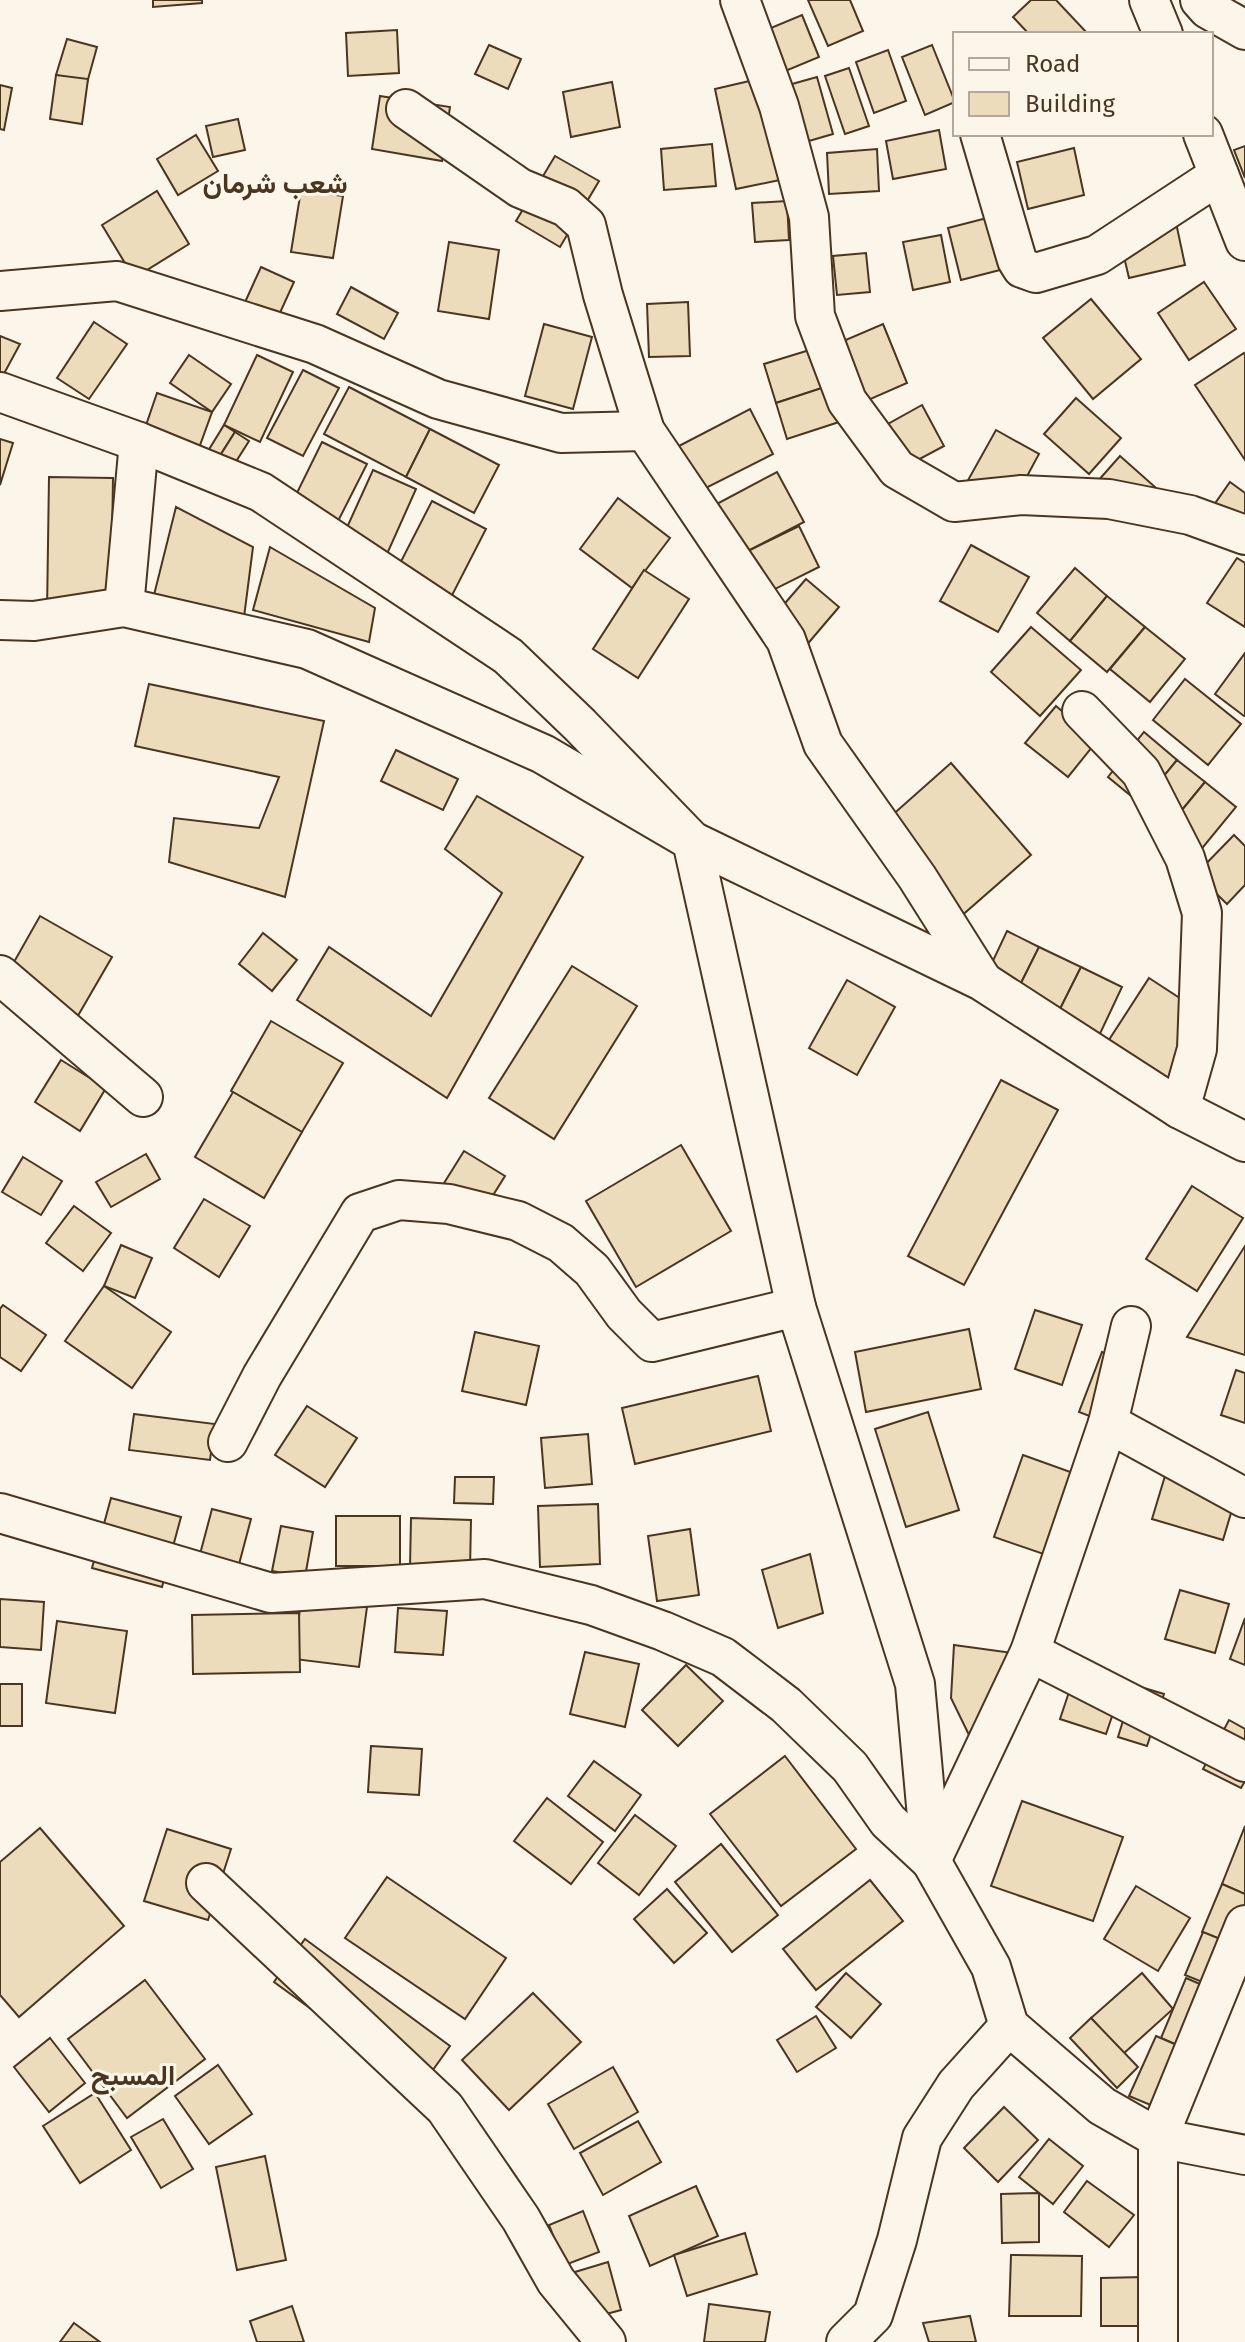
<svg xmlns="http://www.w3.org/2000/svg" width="1245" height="2342" font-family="'Fira Sans',Vazirmatn,sans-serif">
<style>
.building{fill:#ecdcbc;stroke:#4a3520;stroke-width:2}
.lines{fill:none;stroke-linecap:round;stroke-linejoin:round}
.minor-casing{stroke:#4a3520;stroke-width:42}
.minor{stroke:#fbf6e9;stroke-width:38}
.labels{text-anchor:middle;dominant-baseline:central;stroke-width:6;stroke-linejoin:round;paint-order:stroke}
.district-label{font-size:28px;font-weight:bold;fill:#4a3520;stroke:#fbf6e9}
</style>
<rect width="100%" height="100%" fill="#fbf6e9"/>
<g class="building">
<polygon points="153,0 202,0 202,3 153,7"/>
<polygon points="808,0 850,0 863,31 828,46"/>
<polygon points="1031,0 1056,0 1088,34 1029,34 1013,17"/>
<polygon points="802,15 819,57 783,72 766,30"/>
<polygon points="397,30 399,73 348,76 346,33"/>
<polygon points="67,39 97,47 87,83 56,75"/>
<polygon points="489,45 521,59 508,89 475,74"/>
<polygon points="932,45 955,102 925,115 902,57"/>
<polygon points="888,50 906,101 874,113 856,62"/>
<polygon points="849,68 869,126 845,134 825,76"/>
<polygon points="56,75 88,79 82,124 50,119"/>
<polygon points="817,77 833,134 802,143 785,86"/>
<polygon points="758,79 780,180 736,189 715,89"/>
<polygon points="612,82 620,127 571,137 563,92"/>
<polygon points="0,85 12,88 4,130 0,129"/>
<polygon points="380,96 450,107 442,161 372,149"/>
<polygon points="238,119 245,150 213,157 206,126"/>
<polygon points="939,130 946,169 893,179 886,141"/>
<polygon points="196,135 218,171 178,195 157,159"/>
<polygon points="712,144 716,186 664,190 661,149"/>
<polygon points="1245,146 1245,178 1234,150"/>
<polygon points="1074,148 1084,195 1028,209 1017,162"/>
<polygon points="877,149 879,191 829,194 827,153"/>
<polygon points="555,156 599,181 560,247 516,221"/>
<polygon points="301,190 343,196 333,258 291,252"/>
<polygon points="157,191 189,244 134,278 102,225"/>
<polygon points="787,201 789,240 755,242 752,203"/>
<polygon points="987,218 1000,270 961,280 948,228"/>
<polygon points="1175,218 1185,265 1129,278 1118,231"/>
<polygon points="941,235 950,282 913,290 903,242"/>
<polygon points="449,242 499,250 489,319 438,311"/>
<polygon points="866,253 870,292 837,295 833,256"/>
<polygon points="261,267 294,282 264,348 231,333"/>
<polygon points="1204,282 1236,329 1189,360 1158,313"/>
<polygon points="351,287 398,313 384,339 337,314"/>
<polygon points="1091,299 1141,359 1093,399 1043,338"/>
<polygon points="688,302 690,356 649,357 647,304"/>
<polygon points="94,322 127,344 89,399 57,378"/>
<polygon points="544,324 592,337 573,409 525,396"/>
<polygon points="883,324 907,383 866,401 841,342"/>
<polygon points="0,336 20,344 0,381"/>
<polygon points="816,348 828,386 776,403 764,364"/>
<polygon points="1244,353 1245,355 1245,460 1195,385"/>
<polygon points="189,355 231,384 212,412 170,383"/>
<polygon points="257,355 293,372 260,442 224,425"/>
<polygon points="303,370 339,388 303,456 267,438"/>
<polygon points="828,386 839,422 787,439 776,403"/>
<polygon points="349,387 430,429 406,477 324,434"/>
<polygon points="157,393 212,412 195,459 141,440"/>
<polygon points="1076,398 1121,438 1089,474 1044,434"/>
<polygon points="922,405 944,446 901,469 879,429"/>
<polygon points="750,409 773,454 700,491 677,447"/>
<polygon points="224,425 235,432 216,462 205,456"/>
<polygon points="430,429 499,465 474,513 406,477"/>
<polygon points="996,430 1039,454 1011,506 967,482"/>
<polygon points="235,432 249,441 230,471 216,462"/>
<polygon points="0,439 13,443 0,485"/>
<polygon points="322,442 367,464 334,529 290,507"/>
<polygon points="1120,456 1155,487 1132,513 1097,482"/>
<polygon points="373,470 416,489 387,554 344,534"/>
<polygon points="777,472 804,522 738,556 713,506"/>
<polygon points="49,477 113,478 111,613 47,612"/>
<polygon points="1230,482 1245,493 1245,537 1209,512"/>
<polygon points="618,498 670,538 632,588 580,549"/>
<polygon points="432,501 486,529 446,607 392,579"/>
<polygon points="176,507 253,547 243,625 152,603"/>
<polygon points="799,526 819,567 759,597 738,556"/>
<polygon points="971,545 1029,577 998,632 940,601"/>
<polygon points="270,547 375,608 369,642 253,610"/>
<polygon points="1237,558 1245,563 1245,627 1207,603"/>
<polygon points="1075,568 1107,596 1070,641 1037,613"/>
<polygon points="644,570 689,599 638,678 593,649"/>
<polygon points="806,579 839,607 799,654 766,625"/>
<polygon points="1107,596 1145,627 1107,672 1070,641"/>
<polygon points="1031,627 1081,670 1040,716 991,672"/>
<polygon points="1145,627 1185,659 1150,702 1110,669"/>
<polygon points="1245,653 1245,715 1244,716 1215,694"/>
<polygon points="1185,679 1241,724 1208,765 1153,720"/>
<polygon points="149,684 324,721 285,897 169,862 174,818 259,828 279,777 135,746"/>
<polygon points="1056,706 1097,741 1068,777 1025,743"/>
<polygon points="1144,732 1177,760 1141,804 1108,777"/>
<polygon points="396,750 458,779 443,810 381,781"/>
<polygon points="1177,760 1205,782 1168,827 1141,804"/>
<polygon points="951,763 1031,855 951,925 872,833"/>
<polygon points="1205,782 1236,807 1199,852 1168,827"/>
<polygon points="477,796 583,857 447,1098 297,1000 329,947 431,1016 502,893 445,849"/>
<polygon points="1234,835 1245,846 1245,885 1227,904 1196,874"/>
<polygon points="40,916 112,957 72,1026 1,985"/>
<polygon points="1007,931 1039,947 1013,999 982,984"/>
<polygon points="263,933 297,960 272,991 239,964"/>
<polygon points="1039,947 1081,967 1055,1019 1013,999"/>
<polygon points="572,966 637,1006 554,1139 489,1098"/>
<polygon points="1081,967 1122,987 1097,1040 1055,1019"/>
<polygon points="1149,978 1215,1021 1171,1089 1105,1046"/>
<polygon points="847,980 895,1007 857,1075 809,1048"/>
<polygon points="271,1021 343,1063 302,1132 231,1091"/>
<polygon points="61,1060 106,1088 80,1131 35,1102"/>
<polygon points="1001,1080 1058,1110 964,1285 908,1256"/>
<polygon points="233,1092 302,1132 264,1198 195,1157"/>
<polygon points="681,1145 731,1231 636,1287 586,1201"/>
<polygon points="464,1151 505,1176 477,1221 436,1196"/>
<polygon points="146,1154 160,1179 111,1207 96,1182"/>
<polygon points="23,1157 62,1181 41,1215 2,1192"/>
<polygon points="1192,1186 1243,1218 1197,1291 1146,1259"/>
<polygon points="204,1199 250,1226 219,1277 174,1248"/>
<polygon points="74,1206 111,1233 83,1271 46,1243"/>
<polygon points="121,1245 152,1258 135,1298 104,1286"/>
<polygon points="1245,1246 1245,1355 1187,1337"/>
<polygon points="104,1286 171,1332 132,1388 65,1341"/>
<polygon points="3,1305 46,1335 21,1371 0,1357 0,1309"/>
<polygon points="1035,1310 1082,1325 1062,1385 1015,1369"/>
<polygon points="969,1329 981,1389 866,1412 855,1352"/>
<polygon points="475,1332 539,1346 526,1405 462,1391"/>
<polygon points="1102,1352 1141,1367 1118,1427 1079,1412"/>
<polygon points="1236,1370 1245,1373 1245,1423 1221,1415"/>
<polygon points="758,1376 771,1431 635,1464 622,1408"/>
<polygon points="307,1406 357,1438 325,1487 275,1455"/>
<polygon points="928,1412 959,1510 906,1527 875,1429"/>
<polygon points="134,1414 215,1424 210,1460 129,1450"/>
<polygon points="588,1434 592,1484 545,1488 541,1438"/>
<polygon points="1023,1455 1090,1479 1061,1560 994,1537"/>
<polygon points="1171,1456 1242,1476 1223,1540 1152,1519"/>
<polygon points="455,1477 494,1477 493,1504 454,1503"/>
<polygon points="111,1498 181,1517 162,1587 92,1568"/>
<polygon points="598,1504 600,1564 540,1567 538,1506"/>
<polygon points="212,1509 251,1519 238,1568 199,1558"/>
<rect x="336" y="1516" width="64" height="50"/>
<polygon points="411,1518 471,1520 470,1569 410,1567"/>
<polygon points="281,1526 313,1532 305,1577 272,1571"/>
<polygon points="690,1529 699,1595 657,1601 648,1536"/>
<polygon points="810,1554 823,1613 778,1628 762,1570"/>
<polygon points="1180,1590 1229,1604 1215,1653 1165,1639"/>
<polygon points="0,1599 44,1602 41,1650 0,1647"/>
<polygon points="301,1600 367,1607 359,1667 294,1659"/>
<polygon points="398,1608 447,1611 443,1655 395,1652"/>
<polygon points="299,1613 300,1672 193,1674 192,1615"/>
<polygon points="1245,1618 1245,1665 1230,1659"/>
<polygon points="57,1621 127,1631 115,1713 46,1703"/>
<polygon points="954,1645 1027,1655 970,1737 951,1698"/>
<polygon points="585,1652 639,1664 625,1727 570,1714"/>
<polygon points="686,1665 723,1701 678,1746 642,1710"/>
<polygon points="1078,1665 1124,1681 1106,1734 1060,1719"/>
<rect x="0" y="1684" width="22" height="42"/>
<polygon points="1134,1685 1164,1694 1147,1746 1118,1737"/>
<polygon points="1229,1720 1245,1729 1245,1781 1241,1788 1203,1769"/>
<polygon points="371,1746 422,1749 419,1795 368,1792"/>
<polygon points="785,1756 856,1849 781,1906 710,1814"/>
<polygon points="594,1761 641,1795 615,1831 568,1796"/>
<polygon points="547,1798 603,1842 571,1884 514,1841"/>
<polygon points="1022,1801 1123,1837 1093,1921 991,1886"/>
<polygon points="635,1815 676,1846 639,1895 598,1863"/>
<polygon points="1245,1826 1245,1894 1222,1884"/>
<polygon points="40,1828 124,1926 19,2017 0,1995 0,1862"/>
<polygon points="167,1829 231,1849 208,1920 144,1901"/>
<polygon points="721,1844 778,1915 732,1952 675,1882"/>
<polygon points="387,1877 506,1958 465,2019 345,1938"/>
<polygon points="870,1880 903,1921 816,1990 783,1949"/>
<polygon points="1222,1884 1245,1894 1245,1949 1202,1932"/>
<polygon points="1136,1886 1190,1918 1158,1971 1104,1939"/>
<polygon points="667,1889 707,1933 674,1963 634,1919"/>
<polygon points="1203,1932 1240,1947 1222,1990 1185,1975"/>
<polygon points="305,1939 450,2046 420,2088 274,1982"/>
<polygon points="846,1973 881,2004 851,2038 816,2007"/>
<polygon points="1142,1973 1173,2009 1123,2054 1091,2018"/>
<polygon points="1186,1978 1230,1997 1204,2057 1161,2038"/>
<polygon points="145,1980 205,2059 127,2118 68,2039"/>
<polygon points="533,1993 581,2042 509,2110 462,2060"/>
<polygon points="816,2016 836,2048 797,2072 777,2040"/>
<polygon points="1091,2018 1138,2067 1117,2088 1070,2038"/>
<polygon points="1156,2036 1198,2054 1172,2114 1129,2096"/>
<polygon points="50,2038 85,2083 49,2112 14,2067"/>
<polygon points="218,2065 252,2114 209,2144 175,2096"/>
<polygon points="613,2067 638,2112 574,2149 548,2104"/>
<polygon points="95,2093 131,2150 80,2183 43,2126"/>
<polygon points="1004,2107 1038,2140 998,2182 964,2148"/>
<polygon points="163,2119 193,2169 161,2188 131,2137"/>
<polygon points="638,2121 661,2162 603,2195 580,2153"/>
<polygon points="1049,2139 1083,2166 1053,2204 1019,2177"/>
<polygon points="265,2156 286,2260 237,2270 216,2167"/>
<polygon points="1087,2181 1134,2215 1109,2247 1064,2212"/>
<polygon points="696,2186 718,2236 650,2266 629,2216"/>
<polygon points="1039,2193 1039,2242 1002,2243 1001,2194"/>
<polygon points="583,2211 599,2252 565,2265 549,2225"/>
<polygon points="745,2233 757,2274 687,2296 674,2255"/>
<polygon points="1011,2255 1082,2256 1081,2316 1009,2316"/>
<polygon points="608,2262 621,2310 588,2319 575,2272"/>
<polygon points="1143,2277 1143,2326 1101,2326 1101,2278"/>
<polygon points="709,2304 770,2312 765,2342 704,2342"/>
<polygon points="292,2306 304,2342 257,2342 250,2321"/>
<polygon points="970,2316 976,2342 929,2342 923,2323"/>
<polygon points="74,2323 100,2342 60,2342"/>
</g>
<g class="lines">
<g class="minor-casing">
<g id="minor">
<polyline points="740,0 779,106 809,217 815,316 847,401 897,469 954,502 1021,495 1109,499 1190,515 1245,535"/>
<polyline points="1149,0 1163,34"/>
<polyline points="1200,0 1208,9 1245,30"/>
<polyline points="406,109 520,188 566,207 586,225 603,295 645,431 786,640 823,744 917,877 982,980"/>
<polyline points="980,134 1017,260 1022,268 1036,273 1097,255 1219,175"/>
<polyline points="1203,134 1245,241"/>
<polyline points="0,291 117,281 315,344 438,399 561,433 645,431"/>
<polyline points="0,392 139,442 261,492 508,656 580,725 692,841 982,981 1180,1109 1245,1142"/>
<polyline points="124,607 139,442"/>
<polyline points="0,620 34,621 124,607 307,649 543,754 692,841 796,1307 915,1684 931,1861 991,1967 1009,2026 1102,2106 1158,2138 1245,2155"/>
<polyline points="1082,711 1141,772 1185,858 1202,913 1197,1049 1180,1109"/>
<polyline points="0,975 143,1097"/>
<polyline points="1108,1423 1245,1498"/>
<polyline points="228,1442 262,1376 360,1213 399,1200 449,1204 518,1221 561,1243 592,1270 624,1314 652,1342 796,1307"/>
<polyline points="0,1513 271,1593 485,1579 591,1605 663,1631 723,1657 786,1705 850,1767 888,1821 931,1861 1030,1652 1108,1423 1131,1326"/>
<polyline points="1030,1652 1245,1762"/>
<polyline points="206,1883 445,2108 521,2219 556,2281 606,2342"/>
<polyline points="846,2342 873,2315 897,2240 922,2138 956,2085 1009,2026"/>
<polyline points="1158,2342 1158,2138 1245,1925"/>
</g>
</g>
<use href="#minor" class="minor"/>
</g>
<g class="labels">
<g class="district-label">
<text x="275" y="183">شعب شرمان</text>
<text x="133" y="2075">المسبح</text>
</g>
</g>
<rect x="953" y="32" width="260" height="104" fill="#fbf6e9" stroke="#b4a999" stroke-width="2"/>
<rect x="969" y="58" width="40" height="12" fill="#fbf6e9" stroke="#b4a999" stroke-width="2"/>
<text x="1025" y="72" font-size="24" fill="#4a3520">Road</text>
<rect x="969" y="92" width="40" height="24" fill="#ecdcbc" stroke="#b4a999" stroke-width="2"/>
<text x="1025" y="112" font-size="24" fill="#4a3520">Building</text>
</svg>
